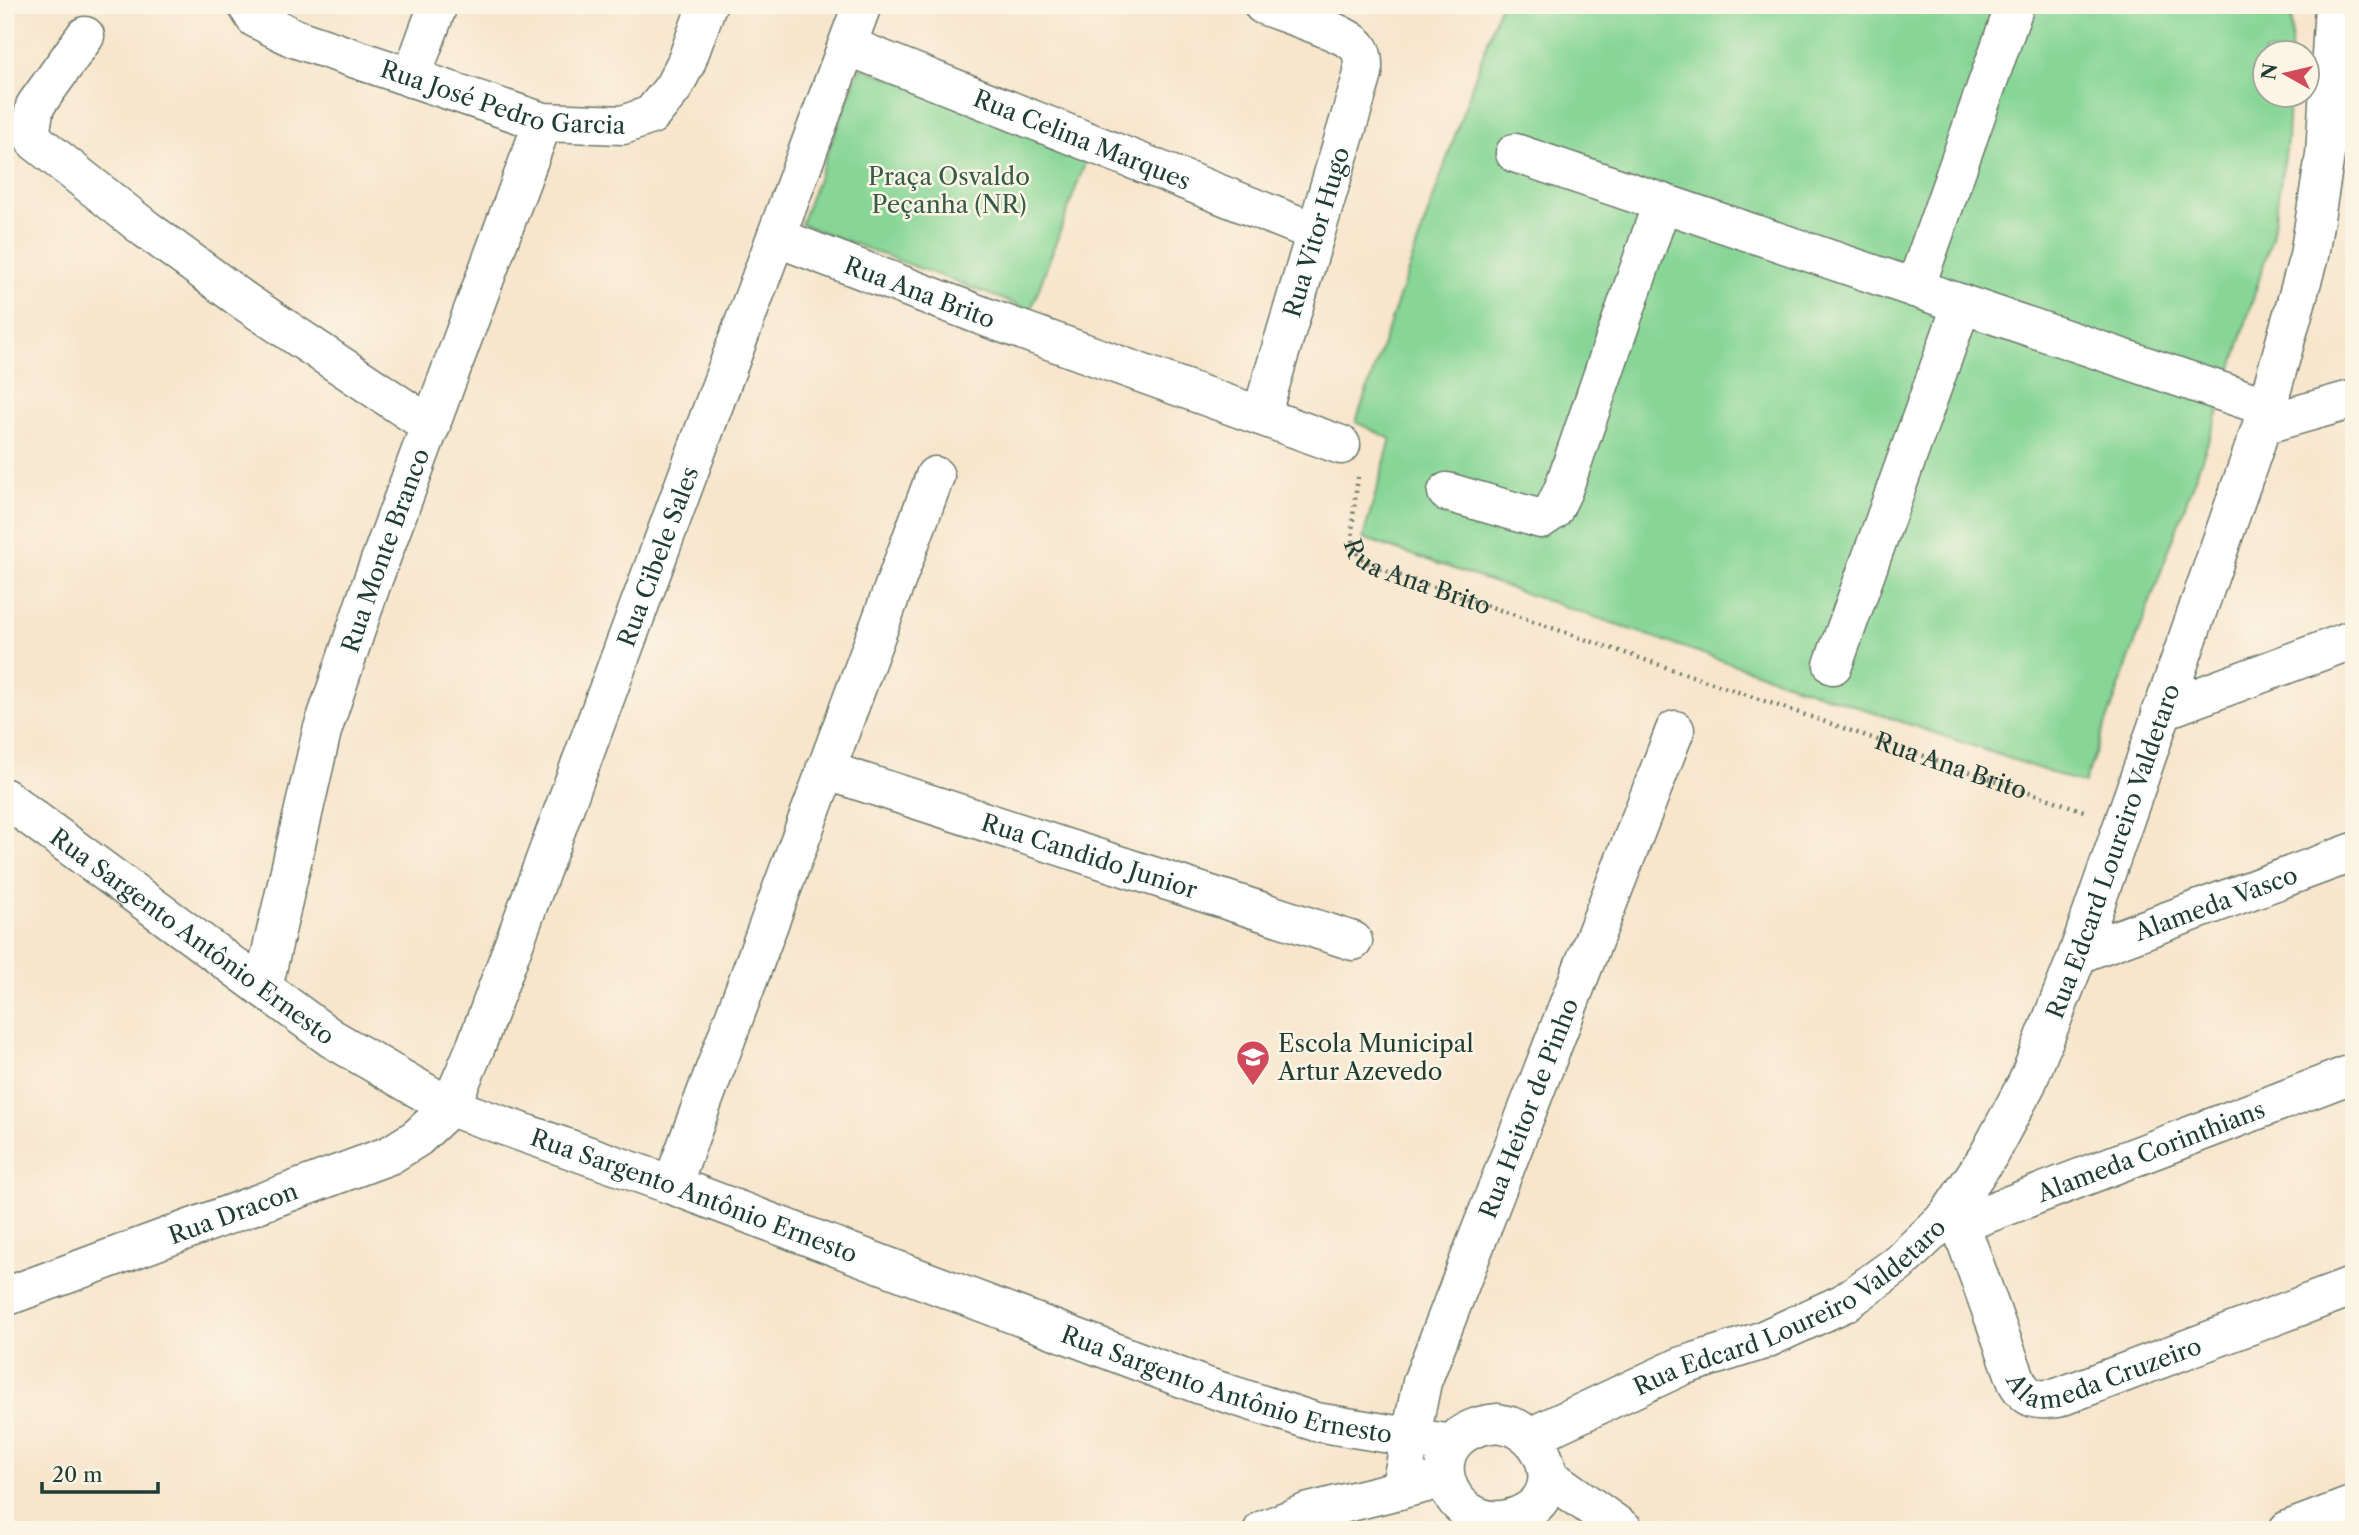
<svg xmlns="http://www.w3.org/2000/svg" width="2359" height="1535" font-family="'Libre Caslon Text',serif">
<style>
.green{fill:#87d696;stroke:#538a65;stroke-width:2}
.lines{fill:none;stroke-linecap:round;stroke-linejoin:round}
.minor-casing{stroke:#6b7869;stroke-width:41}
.path{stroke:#6b7869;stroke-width:4.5;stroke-dasharray:2 5;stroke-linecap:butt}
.minor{stroke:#fff;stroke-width:38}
.labels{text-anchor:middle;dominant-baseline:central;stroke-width:5;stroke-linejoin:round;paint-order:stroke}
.street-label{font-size:24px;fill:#1f3d34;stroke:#fcf5e5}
.park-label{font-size:24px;fill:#345c48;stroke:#fcf5e5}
.poi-label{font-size:24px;fill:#1f3d34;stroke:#fcf5e5;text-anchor:start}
</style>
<rect width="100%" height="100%" fill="#fcf5e5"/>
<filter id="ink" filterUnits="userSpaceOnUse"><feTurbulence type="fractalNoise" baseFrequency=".0143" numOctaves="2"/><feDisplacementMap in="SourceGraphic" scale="14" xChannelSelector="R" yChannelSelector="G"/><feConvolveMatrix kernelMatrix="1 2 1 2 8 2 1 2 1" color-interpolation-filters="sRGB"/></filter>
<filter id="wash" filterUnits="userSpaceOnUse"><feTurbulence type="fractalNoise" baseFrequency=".00686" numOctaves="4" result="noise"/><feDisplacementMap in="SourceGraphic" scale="28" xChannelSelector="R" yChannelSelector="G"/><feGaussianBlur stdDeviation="1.57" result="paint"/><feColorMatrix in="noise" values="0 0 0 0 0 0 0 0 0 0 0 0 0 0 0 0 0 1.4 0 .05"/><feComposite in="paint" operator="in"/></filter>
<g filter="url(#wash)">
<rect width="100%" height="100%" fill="#f7e5cc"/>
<g class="green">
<polygon points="1500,5 2292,5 2291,52 2264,52 2264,94 2289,95 2287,140 2272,237 2218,414 2084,784 1363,538 1391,439 1356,422"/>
<polygon points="860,67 1089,152 1031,310 801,224"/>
</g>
</g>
<g filter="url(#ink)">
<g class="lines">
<g class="minor-casing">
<g id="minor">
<path id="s2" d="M247,5L255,18L294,38L543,122L623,125L651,115L673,88L686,63L707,5"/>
<polyline points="85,36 35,106 31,129 35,141 146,229 244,301 431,426"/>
<path id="s3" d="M848,46L1315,232"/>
<polyline points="411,78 438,5"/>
<polyline points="1515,153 2267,407"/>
<path id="s4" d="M776,237L988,318L1341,445"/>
<polyline points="1915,288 2015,5"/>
<path id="s5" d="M1261,416L1363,74C1363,65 1364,55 1358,47C1348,33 1283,13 1263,5"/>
<polyline points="2262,425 2354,399"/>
<polyline points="1447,492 1541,519 1553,511 1563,490 1662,203"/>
<polyline points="1833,665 1962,304"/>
<polyline points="2161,711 2354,639"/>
<path id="s6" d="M825,770L1353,941"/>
<path id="s7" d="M5,798L331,1038L450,1107L672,1185L1201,1385L1316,1422L1452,1444"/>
<path id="s8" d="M2078,954L2354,852"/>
<path id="s9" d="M263,988L322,731L371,585L543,122"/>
<polyline points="672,1185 935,476"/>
<path id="s10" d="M1947,1217L1960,1224L2354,1073"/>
<path id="s11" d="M1960,1224L2017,1382C2027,1400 2038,1401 2057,1398L2354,1286"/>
<path id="s12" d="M5,1297L390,1155L417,1138L450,1107L476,1046L862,5"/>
<path d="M1498,1423C1504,1425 1512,1425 1518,1429C1542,1442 1558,1477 1539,1501C1531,1511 1520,1516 1508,1519C1445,1532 1409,1431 1498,1423Z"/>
<path id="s13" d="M1530,1437L1682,1366L1761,1341L1844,1303L1898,1264L1947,1217L1988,1156L2027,1083L2078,954L2262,425L2309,256L2325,155L2334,5"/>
<polyline points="1548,1476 1624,1530"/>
<path id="s14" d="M1400,1490L1422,1382L1675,730"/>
<polyline points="1263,1530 1306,1513 1426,1483"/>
<polyline points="2288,1530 2354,1505"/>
</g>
</g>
<path class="path" id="s1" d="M1358,477C1356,494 1348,537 1356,551C1361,559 1369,564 1378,568L2087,812"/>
<use href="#minor" class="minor"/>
</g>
</g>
<defs>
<g id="school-pin" transform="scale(1.75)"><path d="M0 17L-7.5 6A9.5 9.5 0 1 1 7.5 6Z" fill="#d1495b" stroke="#fcf5e5"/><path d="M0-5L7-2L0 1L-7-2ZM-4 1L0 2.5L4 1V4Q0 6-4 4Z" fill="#fff"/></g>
</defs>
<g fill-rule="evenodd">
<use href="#school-pin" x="1253" y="1057"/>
</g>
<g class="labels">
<g class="street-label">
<text stroke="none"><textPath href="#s2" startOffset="278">Rua José Pedro Garcia</textPath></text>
<text stroke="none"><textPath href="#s3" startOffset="252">Rua Celina Marques</textPath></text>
<text stroke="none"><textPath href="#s5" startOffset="192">Rua Vitor Hugo</textPath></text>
<text stroke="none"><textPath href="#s4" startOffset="154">Rua Ana Brito</textPath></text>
<text stroke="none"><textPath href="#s9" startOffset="455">Rua Monte Branco</textPath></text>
<text stroke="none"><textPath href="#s12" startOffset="1076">Rua Cibele Sales</textPath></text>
<text stroke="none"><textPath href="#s1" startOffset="142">Rua Ana Brito</textPath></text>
<text stroke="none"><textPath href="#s1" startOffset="709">Rua Ana Brito</textPath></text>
<text stroke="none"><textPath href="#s13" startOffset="880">Rua Edcard Loureiro Valdetaro</textPath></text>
<text stroke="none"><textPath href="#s6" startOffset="278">Rua Candido Junior</textPath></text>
<text stroke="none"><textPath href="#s8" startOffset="147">Alameda Vasco</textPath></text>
<text stroke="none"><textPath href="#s7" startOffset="233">Rua Sargento Antônio Ernesto</textPath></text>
<text stroke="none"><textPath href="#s14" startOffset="404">Rua Heitor de Pinho</textPath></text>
<text stroke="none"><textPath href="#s10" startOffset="219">Alameda Corinthians</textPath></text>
<text stroke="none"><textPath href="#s7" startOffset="802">Rua Sargento Antônio Ernesto</textPath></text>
<text stroke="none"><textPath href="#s12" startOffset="243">Rua Dracon</textPath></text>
<text stroke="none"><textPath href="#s13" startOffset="292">Rua Edcard Loureiro Valdetaro</textPath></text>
<text stroke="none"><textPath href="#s11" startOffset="264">Alameda Cruzeiro</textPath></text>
<text stroke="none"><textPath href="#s7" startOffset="1368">Rua Sargento Antônio Ernesto</textPath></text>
</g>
<g class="park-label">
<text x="949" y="176">Praça Osvaldo<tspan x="949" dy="28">Peçanha (NR)</tspan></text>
</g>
<g class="poi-label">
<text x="1278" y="1043">Escola Municipal<tspan x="1278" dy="28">Artur Azevedo</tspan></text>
</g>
</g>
<rect width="2359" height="1535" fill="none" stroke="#fcf5e5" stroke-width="28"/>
<g transform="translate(2286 74) rotate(278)"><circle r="33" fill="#fcf5e5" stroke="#a4ab9e" stroke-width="2"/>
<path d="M0-5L12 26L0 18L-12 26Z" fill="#d1495b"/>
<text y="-10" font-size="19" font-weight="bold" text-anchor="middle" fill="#1f3d34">N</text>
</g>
<path d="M42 1482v10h116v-10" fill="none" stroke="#1f3d34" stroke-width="3.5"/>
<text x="52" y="1482" font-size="21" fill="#1f3d34" stroke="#fcf5e5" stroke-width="5" paint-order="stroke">20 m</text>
</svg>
